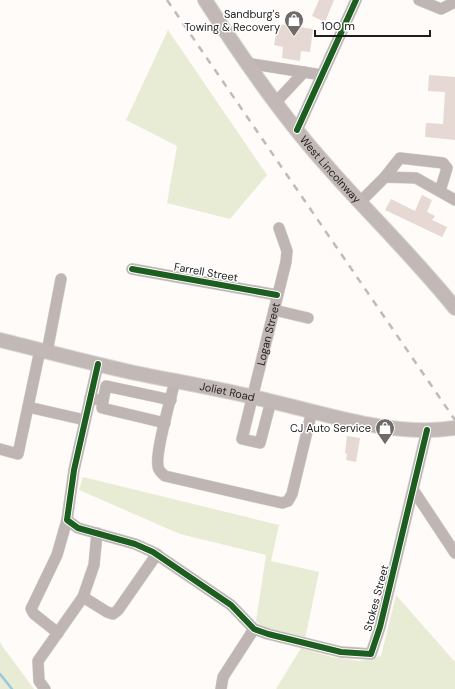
<svg xmlns="http://www.w3.org/2000/svg" width="455" height="689" font-family="'DM Sans',sans-serif">
<style>
.green{fill:#e8ecd5}
.lines{fill:none;stroke-linecap:round;stroke-linejoin:round}
.stream{stroke:#99c7dc;stroke-width:2.5}
.building{fill:#e6d8d2}
.minor-casing{stroke:#dad7d6;stroke-width:12}
.major-casing{stroke:#dad7d6;stroke-width:16}
.minor{stroke:#bfb6b4;stroke-width:11}
.major{stroke:#c2b9b6;stroke-width:14}
.rail{stroke:#c0bab8;stroke-width:2.5;stroke-dasharray:7 7;stroke-linecap:butt}
.cycleway-casing{stroke:#fff;stroke-width:8}
.cycleway{stroke:#1b5e20;stroke-width:6}
.labels{text-anchor:middle;dominant-baseline:central;stroke-width:3;stroke-linejoin:round;paint-order:stroke}
.poi-label{font-size:11px;fill:#201d1c;stroke:#fff;text-anchor:end}
.street-label{font-size:11px;fill:#201d1c;stroke:#fff}
</style>
<rect width="100%" height="100%" fill="#fefbf9"/>
<g class="green">
<polygon points="168,30 267,175 230,219 167,203 177,146 126,120"/>
<polygon points="83,477 279,525 271,561 319,572 305,639 266,629 256,621 266,555 180,534 79,490"/>
<polygon points="396,595 455,662 455,689 276,689 301,648 332,657 360,661 381,656"/>
<polygon points="0,642 3,647 34,689 0,689"/>
</g>
<g class="lines">
<polyline class="stream" points="0,674 12,689"/>
</g>
<g class="building">
<polygon points="319,0 334,0 325,22 312,16"/>
<polygon points="278,24 313,29 310,52 301,51 300,61 282,58 283,47 274,45"/>
<polygon points="429,75 455,77 455,140 425,137 426,123 443,124 445,92 428,91"/>
<polygon points="422,195 432,200 427,212 435,216 432,220 447,227 442,237 385,210 391,199 415,211"/>
<polygon points="347,436 360,438 356,462 346,460 347,454 345,453"/>
</g>
<g class="lines">
<g class="minor-casing">
<g id="minor">
<polyline points="419,0 441,9 451,4 453,0"/>
<polyline points="246,63 322,75"/>
<polyline points="275,103 304,72"/>
<polyline points="297,130 356,0"/>
<polyline points="385,177 400,158 443,163 447,168 440,191"/>
<polyline points="360,202 385,177 416,178 455,200"/>
<polyline points="132,269 277,295"/>
<polyline points="274,310 308,318"/>
<polyline points="47,352 61,279"/>
<polyline points="98,364 74,470 67,520 78,528 135,544 153,552 231,605 254,629 268,634 341,652 371,654 380,627 427,430"/>
<path d="M175,381C171,398 155,452 158,466C158,471 162,473 165,476L282,503L288,501L292,494L312,411"/>
<polyline points="90,398 103,401 102,408 165,423"/>
<polyline points="103,401 106,386 171,400"/>
<path id="s1" d="M271,401L260,443L242,439L286,262L287,251L279,228"/>
<polyline points="28,407 85,420"/>
<polyline points="0,449 18,454 40,350"/>
<polyline points="414,491 455,553"/>
<polyline points="83,597 107,612 113,614 118,610 157,554"/>
<polyline points="58,633 34,614 31,609 57,555 67,520"/>
<polyline points="45,689 39,681 38,661 83,597 94,565 97,533"/>
<polyline points="221,689 223,677 254,629"/>
</g>
</g>
<g class="major-casing">
<g id="major">
<path id="s2" d="M205,0C242,58 281,115 327,166C369,214 415,258 455,308"/>
<path id="s3" d="M0,340C45,351 90,363 135,373C174,381 214,388 253,397C318,411 389,438 455,428"/>
</g>
</g>
<use href="#minor" class="minor"/>
<use href="#major" class="major"/>
<polyline class="rail" points="167,0 455,420"/>
<g class="cycleway-casing">
<g id="cycleway">
<polyline points="297,130 356,0"/>
<polyline points="132,269 277,295"/>
<polyline points="98,364 74,470 67,520 78,528 135,544 153,552 231,605 254,629 268,634 341,652 371,654 380,627 427,430"/>
</g>
</g>
<use href="#cycleway" class="cycleway"/>
</g>
<defs>
<g id="shop-pin" transform="scale(1)"><path d="M0 17L-7.5 6A9.5 9.5 0 1 1 7.5 6Z" fill="#6e6b69" stroke="#fff"/><path d="M-5-2.5h2.3a2.7 3.5 0 0 1 5.4 0H5L5.5 6h-11ZM-1.5-2.5h3a1.5 2.3 0 0 0-3 0Z" fill="#fff"/></g>
</defs>
<g fill-rule="evenodd">
<use href="#shop-pin" x="294" y="20"/>
<use href="#shop-pin" x="385" y="428"/>
</g>
<g class="labels">
<g class="poi-label">
<text x="280" y="14">Sandburg's<tspan x="280" dy="13">Towing &amp; Recovery</tspan></text>
<text x="371" y="428">CJ Auto Service</text>
</g>
<g class="street-label">
<text stroke="none"><textPath href="#s2" startOffset="211">West Lincolnway</textPath></text>
<text transform="translate(206 272) rotate(10)">Farrell Street</text>
<text stroke="none"><textPath href="#s1" startOffset="170">Logan Street</textPath></text>
<text stroke="none"><textPath href="#s3" startOffset="233">Joliet Road</textPath></text>
<text transform="translate(376 598) rotate(-75)">Stokes Street</text>
</g>
</g>
<path d="M315 30v6h115v-6" fill="none" stroke="#201d1c" stroke-width="2"/>
<text x="321" y="30" font-size="12" fill="#201d1c" stroke="#ffffff" stroke-width="3" paint-order="stroke">100 m</text>
</svg>
